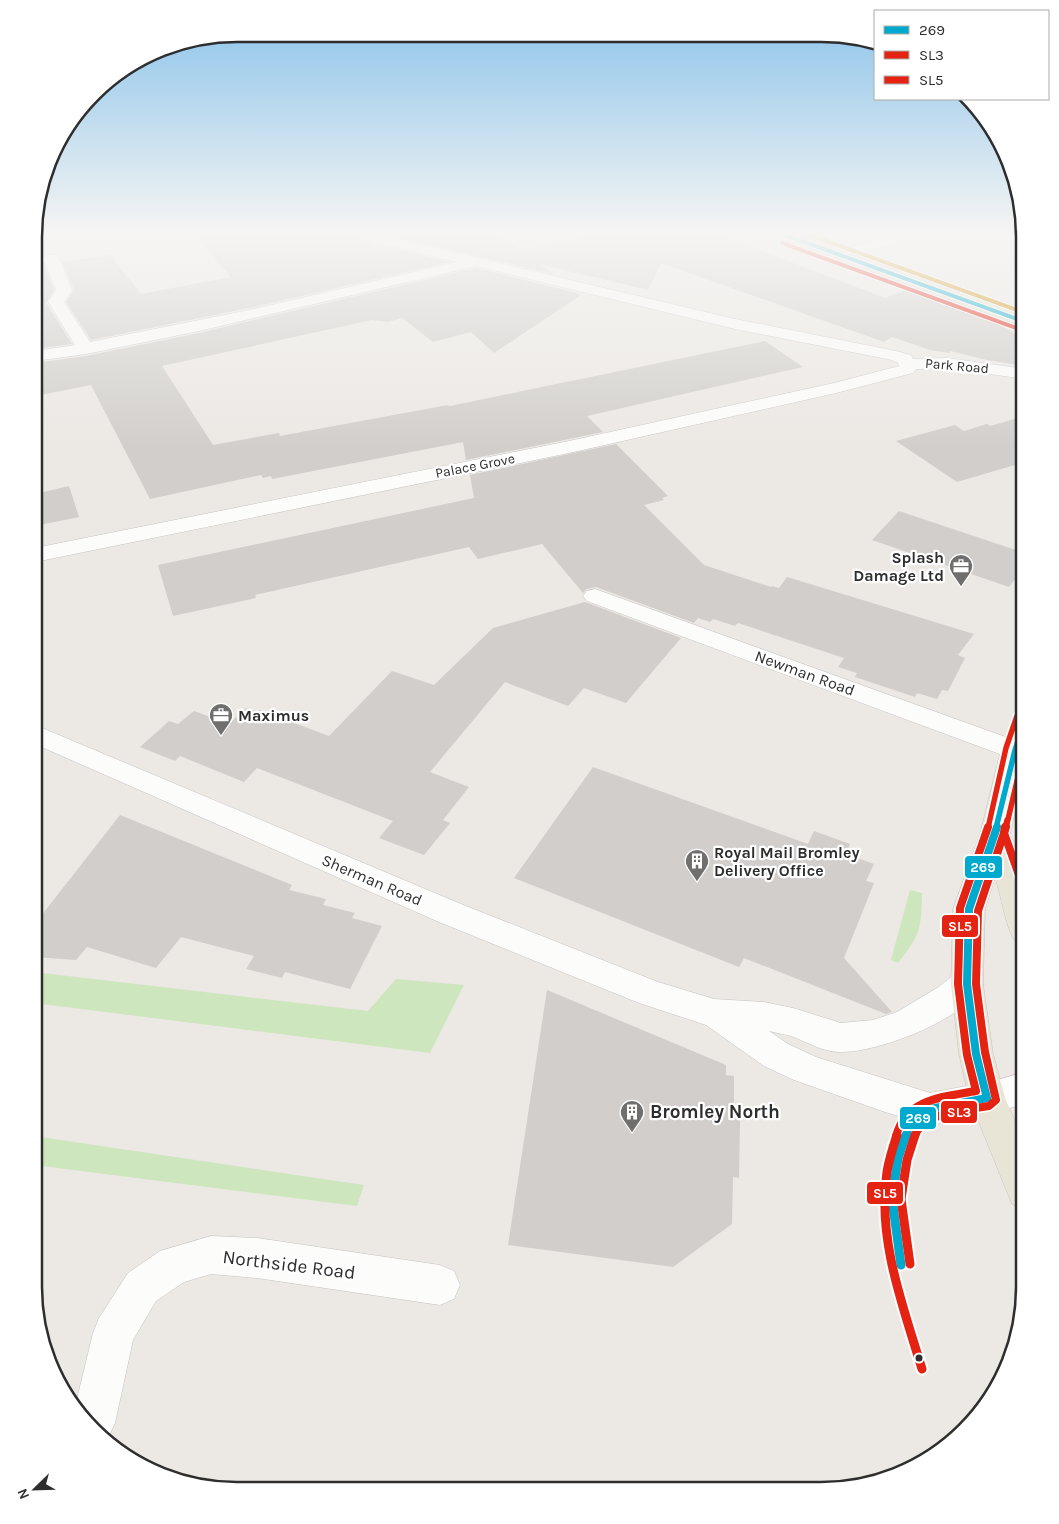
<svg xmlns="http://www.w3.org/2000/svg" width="1059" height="1524" font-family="Karla,sans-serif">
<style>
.green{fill:#cee6be}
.building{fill:#d1cecb}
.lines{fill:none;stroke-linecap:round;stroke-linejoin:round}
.street-casing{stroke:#c5c4c5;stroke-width:1}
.secondary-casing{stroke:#c5c4c5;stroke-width:1}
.primary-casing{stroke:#c6c5c4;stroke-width:1}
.street{fill:#fcfcfb;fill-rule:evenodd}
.secondary{fill:#fcfcfb;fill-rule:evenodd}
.primary{fill:#e8e4d6;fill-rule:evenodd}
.bus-1-far3-casing{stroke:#fff;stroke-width:6}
.bus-1-far2-casing{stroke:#fff;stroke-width:9}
.bus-1-far1-casing{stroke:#fff;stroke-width:11}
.bus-1-casing{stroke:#fff;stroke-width:13}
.bus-2-far3-casing{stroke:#fff;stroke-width:6}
.bus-2-far2-casing{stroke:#fff;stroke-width:9}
.bus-2-far1-casing{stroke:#fff;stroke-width:11}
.bus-2-casing{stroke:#fff;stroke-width:13}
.bus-3-far2-casing{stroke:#fff;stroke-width:9}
.bus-3-far1-casing{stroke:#fff;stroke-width:11}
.bus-3-casing{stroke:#fff;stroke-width:13}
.bus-4-casing{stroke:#fff;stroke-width:6}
.bus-1-far3{stroke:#00a9ce;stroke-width:4}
.bus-1-far2{stroke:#00a9ce;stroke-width:5.5}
.bus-1-far1{stroke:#00a9ce;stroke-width:8}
.bus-1{stroke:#00a9ce;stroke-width:9}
.bus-2-far3{stroke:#e42313;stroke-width:4}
.bus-2-far2{stroke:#e42313;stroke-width:5.5}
.bus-2-far1{stroke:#e42313;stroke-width:8}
.bus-2{stroke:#e42313;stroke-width:9}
.bus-3-far2{stroke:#e42313;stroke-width:5.5}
.bus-3-far1{stroke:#e42313;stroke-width:8}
.bus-3{stroke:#e42313;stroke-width:9}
.bus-4{stroke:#cf8e09;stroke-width:4}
.bus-dot{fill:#2e2e2e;stroke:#fff;stroke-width:2}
.labels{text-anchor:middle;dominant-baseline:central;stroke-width:4.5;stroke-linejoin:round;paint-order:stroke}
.far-street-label{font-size:14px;fill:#2e2e2e;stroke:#fff}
.poi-label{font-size:16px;font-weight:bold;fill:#2e2e2e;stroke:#fff;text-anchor:start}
.street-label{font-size:16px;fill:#2e2e2e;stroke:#fff}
.near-poi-label{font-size:19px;font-weight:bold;fill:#2e2e2e;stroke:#fff;text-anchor:start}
.near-street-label{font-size:19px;fill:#2e2e2e;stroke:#fff}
.rim{fill:none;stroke:#2e2e2e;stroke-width:2.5}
.line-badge{stroke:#fff;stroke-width:2}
.badge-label{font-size:14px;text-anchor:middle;font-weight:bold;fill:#fff}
</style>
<rect width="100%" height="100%" fill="#ece8e4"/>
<g class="green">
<path d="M910,890L922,893C921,929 921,934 898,963L891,960Z"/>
<polygon points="34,972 368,1011 396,979 464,985 430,1053 34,1003"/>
<polygon points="34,1136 364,1185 357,1206 34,1165"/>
</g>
<g class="building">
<polygon points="195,235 355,235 359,240 449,262 254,307 91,340 66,302 74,289 62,262 110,255 141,294 231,277"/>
<polygon points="388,235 485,235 509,240 522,250 593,235 720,235 885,298 911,287 978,312 1014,333 1025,350 1025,366 987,360 950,351 950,353 930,350 892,337 884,342 661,263 648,290 539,264 553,274"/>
<polygon points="44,265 54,290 46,303 72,344 35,349 35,266"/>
<polygon points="476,268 577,293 581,295 494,353 471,332 433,342 402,318 388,322 372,320 162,366 213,445 279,433 280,436 448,405 450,406 765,341 803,367 587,416 603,432 569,439 466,460 463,442 272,479 271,476 263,478 261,475 150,499 91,385 35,396 35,363 86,356 199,333"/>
<polygon points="1025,416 1025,462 957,482 896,441 955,425 964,431 987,424 990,426"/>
<polygon points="616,444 668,496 662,498 664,500 644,505 704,565 771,587 772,586 779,588 787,577 974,634 958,655 965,658 948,691 942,690 937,699 917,693 915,697 855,677 857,673 838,667 844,658 738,623 735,626 713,619 710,622 698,618 694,623 596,587 587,589 583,593 542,544 478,559 469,547 255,595 256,598 173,616 158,565 474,498 470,475"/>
<polygon points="69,486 79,517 35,526 35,494"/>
<polygon points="899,511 1025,553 1025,566 1009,587 872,540"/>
<polygon points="585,602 681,638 626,703 584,688 568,706 505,682 430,772 469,787 443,820 450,823 424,855 379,838 393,821 257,768 244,782 180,756 175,761 140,747 169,721 178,724 194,711 229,724 246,708 258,712 260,710 329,736 392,671 434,685 493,628"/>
<polygon points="593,767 808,844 814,831 850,844 846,854 874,864 866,881 874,883 844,958 892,1012 886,1014 744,958 739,967 514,878"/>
<polygon points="120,815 292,885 289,890 326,899 323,905 355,913 352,918 382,926 350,989 285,972 282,978 246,969 254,956 181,937 156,968 87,947 76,960 34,957 34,925"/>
<polygon points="547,990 726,1065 726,1075 734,1076 734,1118 740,1119 739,1178 733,1177 732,1224 673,1267 508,1245"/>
</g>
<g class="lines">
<g class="street-casing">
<g id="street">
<polygon points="357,235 381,235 735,319 896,351 911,355 913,359 947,358 1025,369 1025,379 947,368 916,369 913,373 836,393 569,453 35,562 35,548 569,441 834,383 899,366 898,363 892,360 735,329 476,266 199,331 86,354 35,361 35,351 75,345 48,302 56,290 45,263 35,264 35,254 56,255 59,258 72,290 64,302 90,342 254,309 457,262 359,238"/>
<polygon points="595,589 1025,744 1025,756 1015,759 1005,756 587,601 583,596 587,591"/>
<path d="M35,725L461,904L658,982L714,999L764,1002L793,1008L841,1023L873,1020L897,1012L937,988L955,974L967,971L979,974L983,984C966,1019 880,1052 842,1052C825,1053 807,1042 791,1036C784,1034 776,1033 769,1031L788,1044L816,1057L930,1093L987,1082L1000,1087L1005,1098L1000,1109L987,1114L930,1125L885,1112L794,1080L764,1066L706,1025L639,1003L439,922L35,744Z"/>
<polygon points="211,1236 257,1238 440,1265 454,1271 460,1285 454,1299 440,1305 257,1278 211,1274 184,1282 156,1301 133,1340 115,1423 108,1438 106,1439 76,1403 93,1333 99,1318 128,1273 160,1251"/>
</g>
</g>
<g class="secondary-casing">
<g id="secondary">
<polygon points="891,235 912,235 910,238 845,258 835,258 832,255 835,252"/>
<polygon points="1025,1072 1025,1104 987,1114 974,1109 969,1098 974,1087"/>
</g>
</g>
<g class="primary-casing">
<g id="primary">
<polygon points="778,235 798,235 1025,316 1025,327 780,238"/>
<path d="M1025,710V766L1010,834L1025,876V943L1014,940C1004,921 1002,898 995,877L985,909L983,984L993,1054L1005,1098L1025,1145V1209L1012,1204L969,1098L959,1054L951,984L953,909L980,834L1001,750L1016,713Z"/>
</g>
</g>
<use href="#street" class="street"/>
<use href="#secondary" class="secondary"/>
<use href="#primary" class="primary"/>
<g class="bus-1-far3-casing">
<polyline id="bus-1-far3" points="785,235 1025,322"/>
</g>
<g class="bus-1-far2-casing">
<polyline id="bus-1-far2" points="996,828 1015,750 1025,719"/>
</g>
<g class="bus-1-far1-casing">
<polyline id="bus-1-far1" points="906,1136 910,1124 930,1109 987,1098 976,1054 967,984 969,909 997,827"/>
</g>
<g class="bus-1-casing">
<polyline id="bus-1" points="901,1265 892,1199 898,1158 906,1135"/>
</g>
<g class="bus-2-far3-casing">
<polyline id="bus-2-far3" points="782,243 1022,330"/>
</g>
<g class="bus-2-far2-casing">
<polyline id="bus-2-far2" points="1006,828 1025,747"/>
</g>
<g class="bus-2-far1-casing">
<path id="bus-2-far1" d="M915,1136C922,1112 967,1110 989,1106L996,1100L985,1052L976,984L978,911L1006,827"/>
</g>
<g class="bus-2-casing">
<polyline id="bus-2" points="910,1264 901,1199 907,1160 915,1135"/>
</g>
<g class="bus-3-far2-casing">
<g id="bus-3-far2">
<polyline points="988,828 1006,748 1017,716"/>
<polyline points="1005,828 1007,820"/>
</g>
</g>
<g class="bus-3-far1-casing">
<g id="bus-3-far1">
<polyline points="1005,827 1004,833 1025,892"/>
<path d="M896,1136C907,1098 943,1097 976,1091L967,1055L958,984L960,908L988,827"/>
</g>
</g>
<g class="bus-3-casing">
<path id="bus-3" d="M897,1135C893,1147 889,1159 887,1172C877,1239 903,1306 922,1369"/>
</g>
<g class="bus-4-casing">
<polyline id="bus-4" points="810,235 1025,313"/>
</g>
<use href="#bus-1-far3" class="bus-1-far3"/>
<use href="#bus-1-far2" class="bus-1-far2"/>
<use href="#bus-1-far1" class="bus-1-far1"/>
<use href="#bus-1" class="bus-1"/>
<use href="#bus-2-far3" class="bus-2-far3"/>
<use href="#bus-2-far2" class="bus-2-far2"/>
<use href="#bus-2-far1" class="bus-2-far1"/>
<use href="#bus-2" class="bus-2"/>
<use href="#bus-3-far2" class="bus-3-far2"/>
<use href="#bus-3-far1" class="bus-3-far1"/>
<use href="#bus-3" class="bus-3"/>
<use href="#bus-4" class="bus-4"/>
</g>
<linearGradient id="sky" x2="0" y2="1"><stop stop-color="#88c2ea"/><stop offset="0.52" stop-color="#f6f5f3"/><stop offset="1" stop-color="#f6f5f3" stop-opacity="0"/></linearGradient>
<rect width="1059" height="448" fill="url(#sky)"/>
<defs>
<g id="office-pin" transform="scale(1.25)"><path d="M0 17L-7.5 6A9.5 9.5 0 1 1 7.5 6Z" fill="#706f6e" stroke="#fff"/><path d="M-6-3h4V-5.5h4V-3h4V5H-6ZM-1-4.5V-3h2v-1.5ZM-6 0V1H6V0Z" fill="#fff"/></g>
<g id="building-pin" transform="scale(1.25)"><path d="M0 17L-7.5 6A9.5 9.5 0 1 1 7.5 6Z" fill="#706f6e" stroke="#fff"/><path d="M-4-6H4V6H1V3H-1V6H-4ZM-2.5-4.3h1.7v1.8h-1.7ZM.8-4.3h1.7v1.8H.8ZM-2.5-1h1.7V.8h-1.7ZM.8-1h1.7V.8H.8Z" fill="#fff"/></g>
</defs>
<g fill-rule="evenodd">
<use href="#office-pin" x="961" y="566"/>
<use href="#office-pin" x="221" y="715"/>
<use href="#building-pin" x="697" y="861"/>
<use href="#building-pin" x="632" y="1112"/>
</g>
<circle class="bus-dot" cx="919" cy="1358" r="4.5"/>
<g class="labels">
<g class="far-street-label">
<text transform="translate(957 366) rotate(5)">Park Road</text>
<text transform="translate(475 466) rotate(-11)">Palace Grove</text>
</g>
<g class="poi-label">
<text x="944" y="557" text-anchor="end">Splash<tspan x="944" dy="18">Damage Ltd</tspan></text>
<text x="238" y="715">Maximus</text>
<text x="714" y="852">Royal Mail Bromley<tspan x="714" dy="18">Delivery Office</tspan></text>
</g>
<g class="street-label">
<text transform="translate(805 673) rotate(20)">Newman Road</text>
<text transform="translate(372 880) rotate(23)">Sherman Road</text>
</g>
<g class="near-poi-label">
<text x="650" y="1112">Bromley North</text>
</g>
<g class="near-street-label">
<text transform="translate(289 1265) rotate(7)">Northside Road</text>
</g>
</g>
<path d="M0 0H1059V1524H0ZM237 42H821A195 195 0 0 1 1016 237V1287A195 195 0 0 1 821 1482H237A195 195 0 0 1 42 1287V237A195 195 0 0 1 237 42Z" fill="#fff" fill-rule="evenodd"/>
<path class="rim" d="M237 42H821A195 195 0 0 1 1016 237V1287A195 195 0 0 1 821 1482H237A195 195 0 0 1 42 1287V237A195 195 0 0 1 237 42Z"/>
<g class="line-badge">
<rect x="964" y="855" width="39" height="24" rx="5" fill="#00a9ce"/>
<rect x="941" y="914" width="38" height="24" rx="5" fill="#e42313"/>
<rect x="940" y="1100" width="38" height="24" rx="5" fill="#e42313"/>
<rect x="899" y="1106" width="38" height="24" rx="5" fill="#00a9ce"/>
<rect x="866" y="1181" width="38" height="24" rx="5" fill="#e42313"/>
</g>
<g class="badge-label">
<text x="983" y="872">269</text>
<text x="960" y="931">SL5</text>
<text x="959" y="1117">SL3</text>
<text x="918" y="1123">269</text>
<text x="885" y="1198">SL5</text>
</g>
<rect x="874" y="10" width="175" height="90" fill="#ffffff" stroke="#ababab"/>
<rect x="884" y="26" width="25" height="8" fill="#00a9ce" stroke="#ababab"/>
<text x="919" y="35" font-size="15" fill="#2e2e2e">269</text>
<rect x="884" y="51" width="25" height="8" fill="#e42313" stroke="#ababab"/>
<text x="919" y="60" font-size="15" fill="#2e2e2e">SL3</text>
<rect x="884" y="76" width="25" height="8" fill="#e42313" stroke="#ababab"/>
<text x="919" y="85" font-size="15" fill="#2e2e2e">SL5</text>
<g transform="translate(35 1489) rotate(247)" stroke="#ffffff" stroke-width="4" paint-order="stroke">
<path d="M0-4L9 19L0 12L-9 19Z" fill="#2e2e2e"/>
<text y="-8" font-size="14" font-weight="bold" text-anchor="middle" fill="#2e2e2e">N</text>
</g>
</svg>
